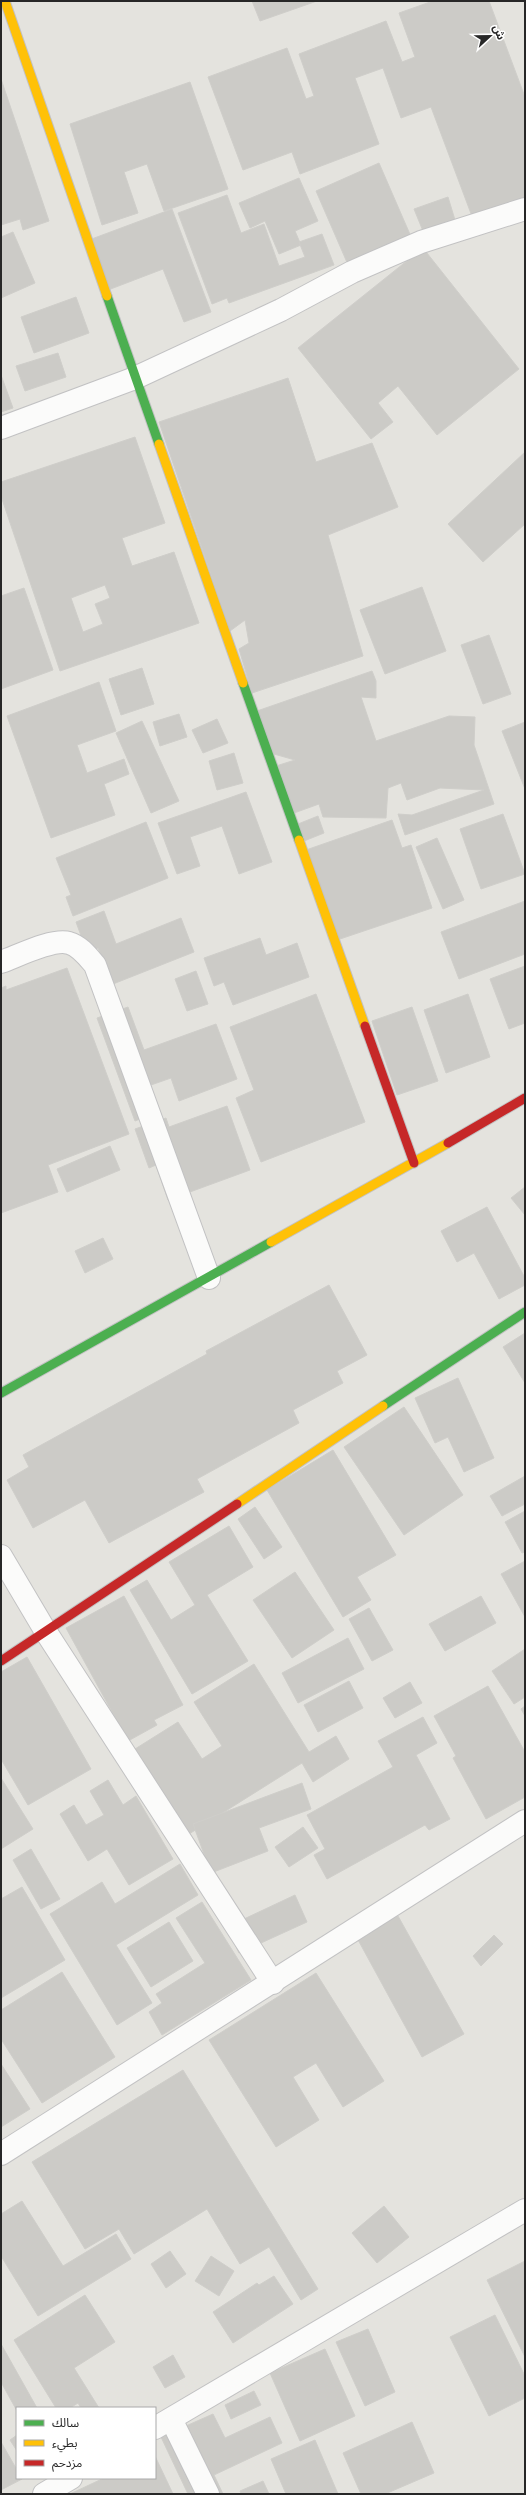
<svg xmlns="http://www.w3.org/2000/svg" width="526" height="2495" font-family="'Golos Text','Noto Sans Arabic',sans-serif">
<style>
.building{fill:#cccbc7;stroke:#cfceca;fill-rule:evenodd}
.lines{fill:none;stroke-linecap:round;stroke-linejoin:round}
.street-casing{stroke:#c2c2c3;stroke-width:24}
.fast-casing{stroke:#c2c2c3;stroke-width:11}
.slow-casing{stroke:#c2c2c3;stroke-width:11}
.jam-casing{stroke:#c2c2c3;stroke-width:11}
.street{stroke:#fbfbfa;stroke-width:22}
.fast{stroke:#4caf50;stroke-width:9}
.slow{stroke:#ffc107;stroke-width:9}
.jam{stroke:#c62828;stroke-width:9}
</style>
<rect width="100%" height="100%" fill="#e4e3de"/>
<g class="building">
<polygon points="252,1 317,1 260,21"/>
<polygon points="433,1 489,1 525,97 525,199 473,219 431,107 401,118 383,68 355,78 379,144 300,174 292,152 243,170 208,77 287,48 306,99 314,96 299,54 386,21 402,62 415,57 399,13"/>
<polygon points="1,79 49,221 23,230 20,219 1,225"/>
<polygon points="190,82 228,189 164,211 147,164 124,172 138,213 102,225 70,124"/>
<polygon points="379,163 412,239 349,267 316,191"/>
<polygon points="299,178 318,221 295,231 301,245 279,254 265,221 250,228 239,203"/>
<polygon points="227,195 241,233 264,224 279,266 305,257 299,242 322,234 334,265 229,303 227,298 212,304 178,213"/>
<polygon points="448,197 455,220 423,231 414,209"/>
<polygon points="172,209 211,312 184,322 163,269 108,290 89,240"/>
<polygon points="13,232 35,283 1,298 1,237"/>
<polygon points="423,248 519,369 437,435 398,386 378,403 393,422 371,439 298,348"/>
<polygon points="76,297 89,333 34,353 21,317"/>
<polygon points="58,353 66,377 25,391 16,366"/>
<polygon points="1,375 13,408 1,412"/>
<polygon points="288,378 316,462 372,443 398,507 328,535 363,656 252,693 239,649 249,643 245,620 230,631 159,422"/>
<path d="M135,437L165,523L122,538L132,566L174,552L199,623L60,671L1,496V482ZM105,585L110,598L95,604L103,624L83,632L71,598Z"/>
<polygon points="525,452 525,524 483,562 448,524"/>
<polygon points="422,587 446,651 385,674 360,610"/>
<polygon points="24,588 53,670 1,689 1,596"/>
<polygon points="489,635 511,694 483,704 461,645"/>
<polygon points="142,668 154,704 121,715 109,679"/>
<polygon points="372,671 376,681 376,698 361,697 376,741 449,716 475,717 474,745 494,804 405,835 398,814 412,815 484,790 440,788 407,800 401,783 388,788 386,818 323,817 319,804 294,813 276,766 295,760 274,754 257,711"/>
<polygon points="99,682 116,731 77,745 87,773 124,759 129,774 104,784 115,815 51,838 7,716"/>
<polygon points="179,714 187,737 160,746 153,722"/>
<polygon points="217,719 228,743 203,753 192,730"/>
<polygon points="142,721 179,801 151,813 116,733"/>
<polygon points="525,722 525,789 502,731"/>
<polygon points="234,753 243,783 217,790 209,761"/>
<polygon points="246,792 272,862 239,874 222,826 190,837 200,866 177,874 158,823"/>
<polygon points="503,814 525,874 481,889 460,829"/>
<polygon points="318,816 324,833 304,841 298,824"/>
<polygon points="392,820 402,848 411,845 432,908 337,940 306,850"/>
<polygon points="146,822 168,878 73,916 66,897 71,895 56,858"/>
<polygon points="437,838 464,900 443,909 416,847"/>
<polygon points="525,901 525,954 459,979 441,932"/>
<polygon points="104,911 116,944 181,918 194,952 113,984 98,948 87,952 76,922"/>
<polygon points="260,938 266,955 297,943 309,977 233,1005 224,982 214,986 204,958"/>
<polygon points="525,966 525,1023 509,1029 490,979"/>
<polygon points="67,968 129,1134 48,1165 58,1192 1,1213 1,988 6,986 6,990"/>
<polygon points="196,971 208,1004 187,1011 175,979"/>
<polygon points="316,994 365,1122 261,1162 236,1098 254,1090 230,1027"/>
<polygon points="468,994 490,1057 446,1073 424,1010"/>
<polygon points="128,1007 144,1050 216,1024 237,1079 179,1101 171,1078 148,1086 158,1112 135,1121 97,1018"/>
<polygon points="412,1007 438,1081 397,1095 372,1021"/>
<polygon points="227,1106 250,1170 168,1200 156,1165 149,1168 135,1129 166,1118 169,1127"/>
<polygon points="110,1146 120,1170 67,1192 57,1169"/>
<polygon points="525,1187 525,1215 511,1198"/>
<polygon points="487,1207 525,1278 525,1285 499,1299 474,1253 457,1262 441,1231"/>
<polygon points="103,1238 113,1259 85,1273 75,1251"/>
<polygon points="329,1285 367,1355 337,1371 343,1383 293,1410 299,1423 197,1479 204,1492 109,1543 85,1500 33,1528 7,1480 29,1467 23,1455 207,1354 206,1351"/>
<polygon points="525,1333 525,1383 503,1347"/>
<polygon points="458,1378 494,1458 464,1472 448,1437 435,1443 415,1398"/>
<polygon points="404,1407 463,1495 404,1535 344,1447"/>
<polygon points="333,1450 396,1555 357,1577 371,1600 343,1617 267,1490"/>
<polygon points="525,1476 525,1504 502,1516 490,1496"/>
<polygon points="255,1507 282,1547 264,1559 238,1519"/>
<polygon points="525,1511 525,1552 522,1553 505,1522"/>
<polygon points="229,1526 253,1567 207,1595 248,1661 192,1694 130,1590 147,1580 171,1620 195,1605 169,1562"/>
<polygon points="525,1561 525,1617 501,1574"/>
<polygon points="295,1572 334,1630 292,1658 253,1600"/>
<polygon points="124,1596 183,1705 154,1720 157,1725 128,1741 66,1628"/>
<polygon points="481,1596 496,1623 445,1651 429,1624"/>
<polygon points="369,1608 393,1650 372,1661 349,1619"/>
<polygon points="348,1638 364,1669 298,1703 282,1673"/>
<polygon points="525,1649 525,1697 514,1704 492,1671"/>
<polygon points="27,1657 91,1769 28,1805 1,1759 1,1672"/>
<polygon points="254,1664 309,1752 336,1736 349,1759 313,1782 302,1763 189,1834 135,1749 178,1722 202,1759 222,1746 194,1702"/>
<polygon points="349,1681 363,1708 318,1732 304,1705"/>
<polygon points="410,1682 422,1703 395,1718 383,1698"/>
<polygon points="488,1686 525,1752 525,1797 486,1819 453,1758 456,1756 434,1716"/>
<polygon points="525,1706 525,1716 521,1709"/>
<polygon points="423,1717 437,1743 416,1755 450,1819 429,1830 425,1825 327,1879 314,1855 325,1849 307,1815 393,1767 378,1741"/>
<polygon points="1,1778 33,1829 1,1849"/>
<polygon points="108,1780 123,1805 136,1796 173,1859 129,1885 107,1849 88,1861 60,1814 74,1805 86,1825 104,1815 90,1791"/>
<polygon points="302,1783 311,1809 259,1828 268,1851 211,1873 193,1824"/>
<polygon points="303,1827 318,1848 289,1867 275,1847"/>
<polygon points="31,1849 60,1899 41,1909 13,1860"/>
<polygon points="180,1864 198,1895 116,1945 152,2003 117,2025 50,1914 102,1882 115,1904"/>
<polygon points="22,1887 65,1960 1,1998 1,1899"/>
<polygon points="295,1895 307,1922 239,1953 227,1927"/>
<polygon points="202,1902 251,1980 162,2035 149,2012 162,2003 156,1994 205,1963 176,1918"/>
<polygon points="398,1916 464,2034 422,2057 357,1938"/>
<polygon points="169,1922 193,1961 151,1987 127,1948"/>
<polygon points="494,1935 503,1944 481,1966 473,1956"/>
<polygon points="62,1972 115,2057 42,2103 1,2039 1,2010"/>
<polygon points="316,1973 384,2081 343,2107 316,2063 293,2077 319,2120 276,2147 209,2040"/>
<polygon points="1,2064 30,2109 1,2127"/>
<polygon points="183,2070 318,2289 301,2300 269,2247 240,2264 207,2209 134,2254 119,2229 85,2249 32,2162"/>
<polygon points="22,2201 63,2266 116,2234 131,2259 38,2316 1,2256 1,2214"/>
<polygon points="384,2206 409,2237 377,2263 352,2233"/>
<polygon points="170,2251 186,2274 166,2288 151,2264"/>
<polygon points="211,2256 234,2271 219,2296 195,2281"/>
<polygon points="525,2261 525,2357 487,2280"/>
<polygon points="274,2276 293,2304 233,2343 213,2312 257,2283 259,2285"/>
<polygon points="85,2295 115,2342 74,2368 99,2408 81,2408 78,2403 70,2408 56,2408 14,2340"/>
<polygon points="495,2315 525,2376 525,2398 489,2416 450,2337"/>
<polygon points="368,2329 395,2392 365,2406 336,2342"/>
<polygon points="1,2344 37,2408 17,2408 17,2411 1,2382"/>
<polygon points="325,2349 355,2416 300,2441 270,2373"/>
<polygon points="173,2355 185,2377 165,2388 153,2367"/>
<polygon points="254,2391 261,2405 231,2419 225,2405"/>
<polygon points="213,2414 225,2438 270,2417 282,2443 214,2475 223,2494 188,2494 161,2437"/>
<polygon points="412,2422 434,2473 385,2494 361,2494 343,2453"/>
<polygon points="17,2435 17,2451 10,2440"/>
<polygon points="315,2440 338,2494 286,2494 271,2459"/>
<polygon points="1,2442 17,2470 17,2478 22,2479 1,2490"/>
<polygon points="155,2456 173,2494 70,2494 104,2478 155,2478"/>
<polygon points="263,2481 269,2494 241,2494 240,2491"/>
</g>
<g class="lines">
<g class="street-casing">
<g id="street">
<polyline points="1,428 135,378 281,310 352,272 421,242 525,209"/>
<path d="M1,962C18,956 53,938 69,943C80,946 88,957 95,965L209,1278"/>
<polyline points="1,1556 46,1632 273,1983"/>
<polyline points="1,2154 525,1821"/>
<polyline points="171,2419 208,2494"/>
<polyline points="155,2428 525,2210"/>
<polyline points="44,2494 71,2478"/>
</g>
</g>
<g class="fast-casing">
<g id="fast">
<polyline points="107,296 159,444"/>
<polyline points="243,683 299,840"/>
<polyline points="1,1393 271,1242"/>
<polyline points="383,1406 525,1312"/>
</g>
</g>
<g class="slow-casing">
<g id="slow">
<polyline points="5,1 107,296"/>
<polyline points="159,444 243,683"/>
<polyline points="299,840 365,1026"/>
<polyline points="271,1242 448,1143"/>
<polyline points="237,1504 383,1406"/>
</g>
</g>
<g class="jam-casing">
<g id="jam">
<polyline points="365,1026 414,1163"/>
<polyline points="448,1143 525,1098"/>
<polyline points="1,1661 237,1504"/>
</g>
</g>
<use href="#street" class="street"/>
<use href="#fast" class="fast"/>
<use href="#slow" class="slow"/>
<use href="#jam" class="jam"/>
</g>
<rect width="526" height="2495" fill="none" stroke="#272727" stroke-width="4"/>
<rect x="16" y="2407" width="140" height="72" fill="#ffffff" stroke="#a9a9a9"/>
<rect x="24" y="2420" width="20" height="6" fill="#4caf50" stroke="#a9a9a9"/>
<text x="52" y="2427" font-size="12" fill="#272727">سالك</text>
<rect x="24" y="2440" width="20" height="6" fill="#ffc107" stroke="#a9a9a9"/>
<text x="52" y="2447" font-size="12" fill="#272727">بطيء</text>
<rect x="24" y="2460" width="20" height="6" fill="#c62828" stroke="#a9a9a9"/>
<text x="52" y="2467" font-size="12" fill="#272727">مزدحم</text>
<g transform="translate(490 36) rotate(68)" stroke="#ffffff" stroke-width="3" paint-order="stroke">
<path d="M0-3L7 15L0 10L-7 15Z" fill="#272727"/>
<text y="-6" font-size="11" font-weight="bold" text-anchor="middle" fill="#272727">ش</text>
</g>
</svg>
